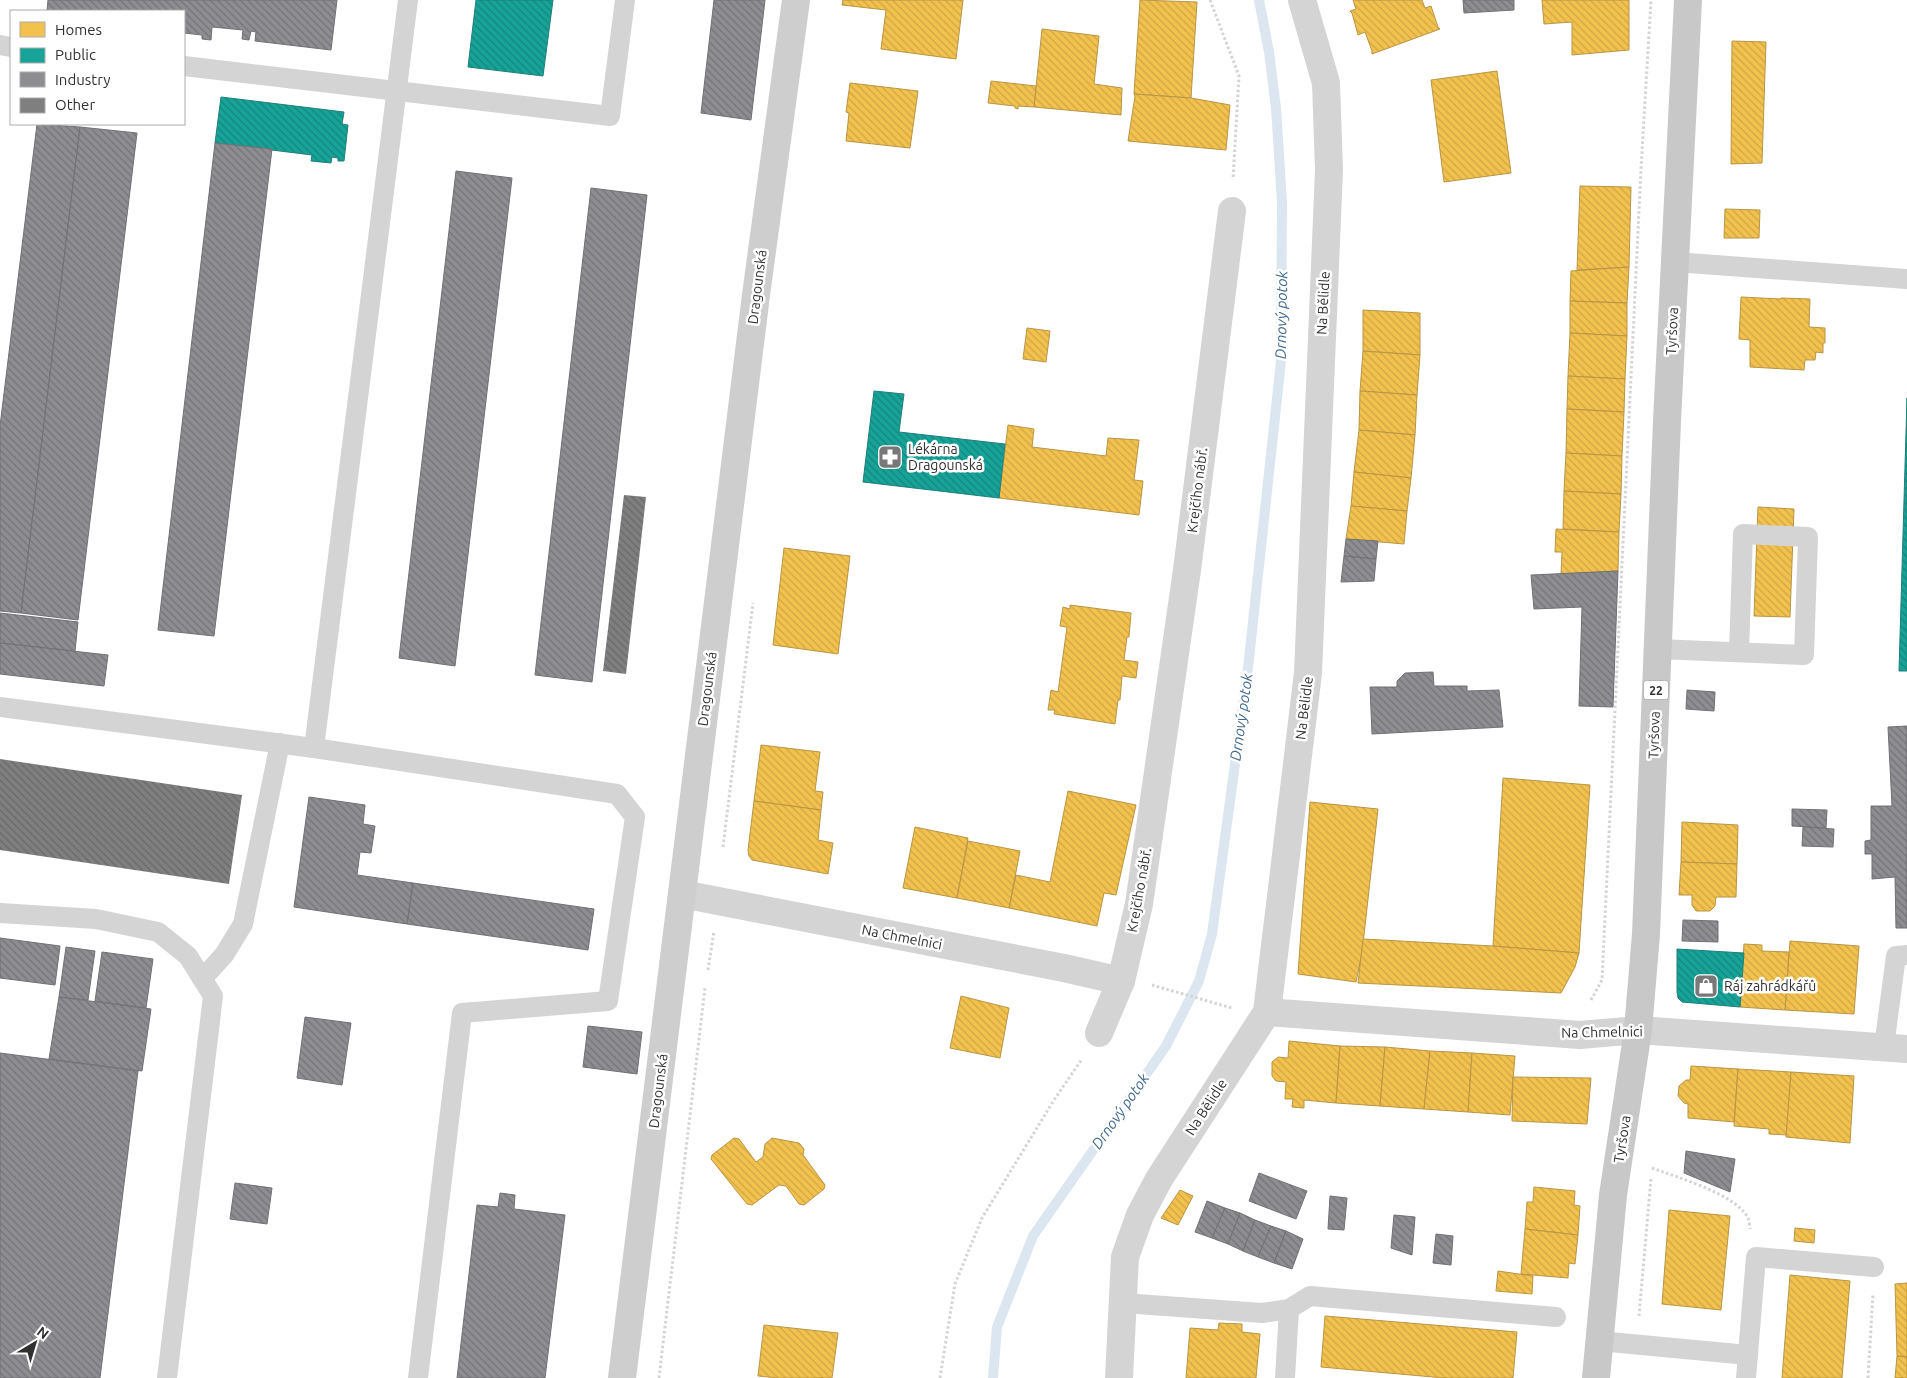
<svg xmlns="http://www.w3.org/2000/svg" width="1907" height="1378" font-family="Ubuntu,sans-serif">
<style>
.homes{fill:url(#homes-back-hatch);stroke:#b89645}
.public{fill:url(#public-back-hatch);stroke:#1e8079}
.industry{fill:url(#industry-back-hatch);stroke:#717175}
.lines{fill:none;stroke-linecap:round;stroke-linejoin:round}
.stream{stroke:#dce6f0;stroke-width:10}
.building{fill:url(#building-back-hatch)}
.path{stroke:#d4d4d4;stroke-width:3;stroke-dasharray:2.5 2.5;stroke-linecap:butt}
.lane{stroke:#d4d4d4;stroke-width:20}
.street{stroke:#d4d4d4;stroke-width:28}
.secondary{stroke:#cecece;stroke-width:28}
.primary{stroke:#c8c8c8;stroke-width:28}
.labels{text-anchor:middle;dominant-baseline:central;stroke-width:5;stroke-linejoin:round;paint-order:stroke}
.shield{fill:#fff;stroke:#6e6e6e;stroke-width:1}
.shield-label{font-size:12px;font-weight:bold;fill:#303030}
.street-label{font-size:14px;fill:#303030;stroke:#fff}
.poi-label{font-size:14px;fill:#303030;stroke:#fff;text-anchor:start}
.water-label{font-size:15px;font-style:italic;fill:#426a8d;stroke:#fff}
</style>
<defs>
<pattern id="homes-back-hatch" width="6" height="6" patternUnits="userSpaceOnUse" patternTransform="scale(1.25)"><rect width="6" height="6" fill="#f2c14e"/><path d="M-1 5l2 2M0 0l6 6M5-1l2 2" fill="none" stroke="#d0a644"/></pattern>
<pattern id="public-back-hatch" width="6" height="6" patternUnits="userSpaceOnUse" patternTransform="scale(1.25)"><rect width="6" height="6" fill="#17a398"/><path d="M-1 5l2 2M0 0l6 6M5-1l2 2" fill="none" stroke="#15857c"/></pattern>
<pattern id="industry-back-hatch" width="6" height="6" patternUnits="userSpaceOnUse" patternTransform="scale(1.25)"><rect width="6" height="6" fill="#8d8d92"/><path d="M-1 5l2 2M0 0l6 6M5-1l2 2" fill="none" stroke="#747478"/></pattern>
<pattern id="building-back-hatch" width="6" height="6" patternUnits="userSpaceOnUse" patternTransform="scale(1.25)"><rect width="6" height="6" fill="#7f7f7f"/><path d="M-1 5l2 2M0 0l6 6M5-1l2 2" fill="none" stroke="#686868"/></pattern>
</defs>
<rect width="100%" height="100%" fill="#fff"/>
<g class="homes">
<polygon points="843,0 963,0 956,59 881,49 886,10 842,5"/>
<polygon points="1140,0 1197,2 1191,98 1134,94"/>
<polygon points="1353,0 1422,0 1425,8 1431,6 1438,27 1440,29 1372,54 1372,51 1365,32 1358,35 1352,13 1350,11 1356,9"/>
<polygon points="1542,0 1629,0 1629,50 1572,55 1572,22 1544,24"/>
<polygon points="1042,29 1099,36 1094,84 1122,88 1121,115 1034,107"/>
<polygon points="1732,41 1766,42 1762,163 1731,164"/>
<polygon points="1497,71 1511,173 1444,182 1431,80"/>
<polygon points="991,81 1036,86 1034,107 1018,106 1018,109 1015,108 1015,106 988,103"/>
<polygon points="850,83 918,91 910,148 846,141 849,113 846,112"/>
<polygon points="1134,94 1191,98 1230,105 1226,150 1128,141 1135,96"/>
<polygon points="1580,186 1631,187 1629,267 1577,270"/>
<polygon points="1725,209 1760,210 1759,238 1724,238"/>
<polygon points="1629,267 1627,303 1570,301 1571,271"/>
<polygon points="1741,297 1781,299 1781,298 1810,299 1809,327 1825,328 1825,343 1823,343 1823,353 1816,352 1815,360 1805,360 1804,370 1750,367 1750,340 1739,339"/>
<polygon points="1570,301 1627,303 1627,336 1570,333"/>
<polygon points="1363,310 1420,313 1420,355 1363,351"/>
<polygon points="1027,328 1050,331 1046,362 1023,359"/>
<polygon points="1570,333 1627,336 1625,379 1568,376"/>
<polygon points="1363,351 1420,355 1417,395 1360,391"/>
<polygon points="1568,376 1625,379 1624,412 1567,409"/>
<polygon points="1360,391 1417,395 1415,435 1359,430"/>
<polygon points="1567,409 1624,412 1622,456 1566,453"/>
<polygon points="1008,425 1034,429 1032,447 1106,456 1108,438 1139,440 1134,480 1143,481 1139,515 999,498"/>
<polygon points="1359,430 1415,435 1411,478 1354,472"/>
<polygon points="1566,453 1622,456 1621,494 1564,491"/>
<polygon points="1354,472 1411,478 1407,511 1351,506"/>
<polygon points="1564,491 1621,494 1619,532 1563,529"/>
<polygon points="1351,506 1407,511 1404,544 1346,539"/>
<polygon points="1758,507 1794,509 1790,617 1754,616"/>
<polygon points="1556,529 1619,532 1618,571 1561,574 1562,552 1555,552"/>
<polygon points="784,548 850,556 838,654 773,645"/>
<polygon points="1070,605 1131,613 1129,637 1127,637 1124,660 1138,662 1136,678 1122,676 1120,700 1118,700 1115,724 1054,714 1055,710 1048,710 1051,690 1058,692 1067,627 1060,626 1063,607 1070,609"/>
<polygon points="761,745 820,752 815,791 823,792 821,810 754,801"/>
<polygon points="1503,778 1590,785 1579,953 1493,946"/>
<polygon points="1068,791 1136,805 1116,895 1104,893 1097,926 1009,908 1016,875 1050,882"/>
<polygon points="754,801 821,810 818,840 833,843 828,874 752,860 749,856 748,850"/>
<polygon points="1310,802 1378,809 1362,953 1356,982 1298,974"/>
<polygon points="1682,822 1738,825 1737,864 1681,862"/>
<polygon points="915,827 968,838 957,898 903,888"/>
<polygon points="968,841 1020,851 1009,908 957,898"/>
<polygon points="1681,862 1737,864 1736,897 1716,897 1715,906 1710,911 1696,911 1692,905 1692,895 1679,895"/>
<polygon points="1363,939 1493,946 1579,953 1575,967 1561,993 1358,983"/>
<polygon points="1790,941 1859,946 1854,1014 1785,1010"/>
<polygon points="1744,944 1762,945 1762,951 1789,952 1785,1010 1740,1007"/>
<polygon points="961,996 1009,1008 1000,1058 950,1048"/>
<polygon points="1289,1041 1340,1046 1336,1103 1304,1100 1304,1108 1292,1107 1293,1099 1285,1099 1286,1082 1276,1081 1272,1076 1272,1062 1278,1057 1288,1058"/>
<polygon points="1340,1046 1385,1047 1380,1106 1336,1103"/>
<polygon points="1385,1047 1430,1051 1424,1109 1380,1106"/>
<polygon points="1430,1051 1472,1053 1468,1112 1424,1109"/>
<polygon points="1472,1053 1515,1056 1510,1115 1468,1112"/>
<polygon points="1691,1066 1738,1069 1734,1122 1688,1118 1688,1104 1684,1103 1678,1096 1679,1086 1686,1080 1690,1080"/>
<polygon points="1738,1069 1791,1072 1787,1135 1769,1134 1769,1129 1734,1126"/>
<polygon points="1791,1072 1854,1076 1850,1143 1786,1137"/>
<polygon points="1513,1077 1591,1078 1587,1124 1512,1121"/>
<polygon points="734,1138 739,1139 756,1162 763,1157 765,1144 772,1138 799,1143 804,1149 803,1155 825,1185 824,1189 804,1205 799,1204 786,1186 779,1185 752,1205 747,1204 711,1159 712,1155"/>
<polygon points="1534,1187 1575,1191 1574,1205 1580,1206 1578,1235 1525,1229 1527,1202 1533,1202"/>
<polygon points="1180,1190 1193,1196 1178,1225 1161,1218"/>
<polygon points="1669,1210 1730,1216 1721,1310 1662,1304"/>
<polygon points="1795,1228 1815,1230 1814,1243 1794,1241"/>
<polygon points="1525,1229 1578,1235 1575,1264 1569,1263 1568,1278 1521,1274"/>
<polygon points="1498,1271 1533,1276 1532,1294 1496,1291"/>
<polygon points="1790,1275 1850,1281 1842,1378 1782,1378"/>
<polygon points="1907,1283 1907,1357 1897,1356 1895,1284"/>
<polygon points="1325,1316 1517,1332 1513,1378 1444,1378 1321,1367"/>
<polygon points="1219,1323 1242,1324 1242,1332 1260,1334 1256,1378 1186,1378 1190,1328 1218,1330"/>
<polygon points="764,1325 838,1333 832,1378 778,1378 758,1376"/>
<polygon points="1897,1356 1907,1357 1907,1378 1895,1378"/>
</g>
<g class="public">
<polygon points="476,0 553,0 543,76 468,67"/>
<polygon points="221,97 344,112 342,124 348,125 344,161 338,161 338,158 332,157 331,163 311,161 312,155 215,143"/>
<polygon points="874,391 904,394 899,432 1005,444 999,498 863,482"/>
<polygon points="1907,398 1907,671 1899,671"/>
<polygon points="1677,949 1744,953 1740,1007 1682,1002 1678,998 1677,992"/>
</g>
<g class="industry">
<polygon points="48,0 337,0 331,50 255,41 256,32 251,31 249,40 242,39 243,30 212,27 211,40 202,39 202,35 184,33 184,11 47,11"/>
<polygon points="714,0 765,0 751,120 701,113"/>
<polygon points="1463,0 1514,0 1514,10 1464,13"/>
<polygon points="37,124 80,127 21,613 0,611 0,426"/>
<polygon points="80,127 137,133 78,620 21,613"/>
<polygon points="215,143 272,149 214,636 158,630"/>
<polygon points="456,171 512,178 455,666 399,658"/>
<polygon points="591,188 647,195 592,682 535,675"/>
<polygon points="1346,539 1378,541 1376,559 1344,556"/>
<polygon points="1344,556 1376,559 1374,581 1341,582"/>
<polygon points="1618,571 1613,707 1579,706 1582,607 1534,609 1531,575"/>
<polygon points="0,613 78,622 75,651 0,643"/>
<polygon points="0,643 108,655 104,686 0,674"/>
<polygon points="1433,672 1434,686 1467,686 1467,691 1499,690 1503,727 1372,734 1370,687 1397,687 1397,681 1405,673"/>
<polygon points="1687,690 1715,692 1714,711 1686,709"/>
<polygon points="1907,726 1907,928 1896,928 1895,877 1872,879 1872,854 1865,854 1865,841 1871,840 1871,806 1892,806 1888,727"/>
<polygon points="309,797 365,805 363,824 375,826 371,853 360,852 357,875 413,883 407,924 294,907"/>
<polygon points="1792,809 1827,810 1826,828 1792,826"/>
<polygon points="1803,827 1834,829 1833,847 1802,846"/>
<polygon points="413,883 594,909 588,950 407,924"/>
<polygon points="1683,920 1718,921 1718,942 1682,941"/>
<polygon points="0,938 60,946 55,985 0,978"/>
<polygon points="66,947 95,951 88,1000 59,997"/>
<polygon points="102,952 153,959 146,1008 95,1001"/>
<polygon points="59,997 151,1009 142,1071 49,1059"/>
<polygon points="305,1017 351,1023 342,1085 297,1078"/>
<polygon points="588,1026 642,1032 637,1074 583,1067"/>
<polygon points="0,1053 138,1071 100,1378 0,1378"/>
<polygon points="1686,1151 1735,1159 1730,1192 1684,1173"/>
<polygon points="1259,1173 1307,1191 1296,1219 1249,1201"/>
<polygon points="235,1183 272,1188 267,1224 230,1219"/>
<polygon points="500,1193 515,1195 514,1209 565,1215 545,1378 457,1378 477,1205 498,1207"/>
<polygon points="1330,1196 1347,1198 1344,1230 1328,1229"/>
<polygon points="1207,1201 1225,1208 1212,1238 1195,1232"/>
<polygon points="1225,1208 1240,1213 1228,1244 1212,1238"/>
<polygon points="1240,1213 1255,1220 1243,1251 1228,1244"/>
<polygon points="1394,1215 1415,1217 1412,1255 1391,1248"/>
<polygon points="1255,1220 1271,1226 1258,1257 1243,1251"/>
<polygon points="1271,1226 1286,1231 1274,1263 1258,1257"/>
<polygon points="1286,1231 1303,1239 1292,1269 1274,1263"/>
<polygon points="1436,1234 1453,1236 1451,1265 1433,1263"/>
</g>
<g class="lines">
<polyline class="stream" points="993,1378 997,1327 1033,1236 1166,1046 1199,981 1212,934 1248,668 1281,361 1282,202 1276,108 1269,52 1259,0"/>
</g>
<g class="building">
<polygon points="624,495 646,497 626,674 603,671"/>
<polygon points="0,759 242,795 229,884 0,850"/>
</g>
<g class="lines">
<g class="path">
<polyline points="1210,0 1239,76 1233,179"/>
<polyline points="723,847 753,603"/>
<polyline points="708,970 714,931"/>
<polyline points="1152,985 1232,1008"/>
<polyline points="1591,1000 1602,980 1641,169 1651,0"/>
<path d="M1652,1168C1676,1177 1736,1194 1748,1218C1749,1221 1750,1226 1750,1229"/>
<polyline points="1639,1316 1651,1178"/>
<polyline points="659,1378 705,988"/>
<polyline points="940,1378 955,1284 982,1218 1054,1100 1082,1059"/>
<polyline points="1868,1378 1873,1294"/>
</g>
<g class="lane">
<polyline points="0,45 11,47"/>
<polyline points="184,66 610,116 625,0"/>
<polyline points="1675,262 1907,279"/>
<polyline points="1657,649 1804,655 1808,537 1743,534 1739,652"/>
<polyline points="0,707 314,748 617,794 635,817 608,1001 462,1013 418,1378"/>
<polyline points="314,748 408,0"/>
<polyline points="0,913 96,919 158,932 188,956 213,996 167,1378"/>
<polyline points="202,979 224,955 243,924 280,743"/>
<polyline points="1884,1047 1896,956 1907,955"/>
<polyline points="1123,1303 1262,1313 1289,1309 1310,1296 1556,1317"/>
<polyline points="1599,1341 1748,1355"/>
<polyline points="1285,1378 1289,1309"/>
<polyline points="1746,1378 1756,1257 1874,1267"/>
</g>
<g class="street">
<polyline points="682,894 1064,968 1121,981"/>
<polyline points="1267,1012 1580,1035 1638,1030 1907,1049"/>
<polyline points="1099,1033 1121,981 1139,904 1187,570 1232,211"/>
<polyline points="1119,1378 1125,1257 1140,1215 1159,1179 1267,1012 1308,673 1329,170 1326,83 1302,0"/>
</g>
<polyline class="secondary" points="622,1378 756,295 796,0"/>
<polyline class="primary" points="1596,1378 1613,1195 1638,1030 1646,934 1667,421 1688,0"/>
</g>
<defs>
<g id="pharmacy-square" transform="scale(1.25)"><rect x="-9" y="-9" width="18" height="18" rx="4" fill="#787878" stroke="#fff"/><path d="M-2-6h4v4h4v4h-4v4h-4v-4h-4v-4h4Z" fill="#fff"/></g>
<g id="shop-square" transform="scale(1.25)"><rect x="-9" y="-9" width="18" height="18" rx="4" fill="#787878" stroke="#fff"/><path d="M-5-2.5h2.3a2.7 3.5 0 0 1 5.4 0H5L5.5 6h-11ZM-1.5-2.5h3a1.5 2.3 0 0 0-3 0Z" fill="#fff"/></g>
</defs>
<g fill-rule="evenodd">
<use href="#pharmacy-square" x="890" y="457"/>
<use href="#shop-square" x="1706" y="986"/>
</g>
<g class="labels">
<rect class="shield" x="1643.5" y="680.5" width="25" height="19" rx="4"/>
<g class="shield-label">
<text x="1656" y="690">22</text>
</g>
<g class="street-label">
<text transform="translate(757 287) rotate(-83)">Dragounská</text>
<text transform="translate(1323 303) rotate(-87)">Na Bělidle</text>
<text transform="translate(1672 331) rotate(-87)">Tyršova</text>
<text transform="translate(1197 490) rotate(-83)">Krejčího nábř.</text>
<text transform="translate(707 689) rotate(-83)">Dragounská</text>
<text transform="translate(1304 708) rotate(-83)">Na Bělidle</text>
<text transform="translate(1654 735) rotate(-88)">Tyršova</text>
<text transform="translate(1139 890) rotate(-80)">Krejčího nábř.</text>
<text transform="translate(902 937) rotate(11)">Na Chmelnici</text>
<text transform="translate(1602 1032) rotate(-1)">Na Chmelnici</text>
<text transform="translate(658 1091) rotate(-83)">Dragounská</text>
<text transform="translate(1206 1107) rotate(-57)">Na Bělidle</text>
<text transform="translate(1622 1139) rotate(-81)">Tyršova</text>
</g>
<g class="poi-label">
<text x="908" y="449">Lékárna<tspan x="908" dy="16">Dragounská</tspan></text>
<text x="1724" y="986">Ráj zahrádkářů</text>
</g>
<g class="water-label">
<text transform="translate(1281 315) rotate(-89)">Drnový potok</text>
<text transform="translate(1241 717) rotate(-82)">Drnový potok</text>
<text transform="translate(1120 1111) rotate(-55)">Drnový potok</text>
</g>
</g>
<rect x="10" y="10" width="175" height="115" fill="#ffffff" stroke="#acacac"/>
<rect x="20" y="22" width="25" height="15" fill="#f2c14e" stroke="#acacac"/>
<text x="55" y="35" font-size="15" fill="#303030">Homes</text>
<rect x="20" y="48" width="25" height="15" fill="#17a398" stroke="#acacac"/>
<text x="55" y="60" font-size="15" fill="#303030">Public</text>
<rect x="20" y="72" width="25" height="15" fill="#8d8d92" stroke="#acacac"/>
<text x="55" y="85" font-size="15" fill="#303030">Industry</text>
<rect x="20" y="98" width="25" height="15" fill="#7f7f7f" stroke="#acacac"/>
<text x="55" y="110" font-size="15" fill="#303030">Other</text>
<g transform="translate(35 1343) rotate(38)" stroke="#ffffff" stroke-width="4" paint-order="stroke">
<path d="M0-4L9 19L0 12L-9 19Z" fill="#303030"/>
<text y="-8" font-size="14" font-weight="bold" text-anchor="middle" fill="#303030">N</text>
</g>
</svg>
